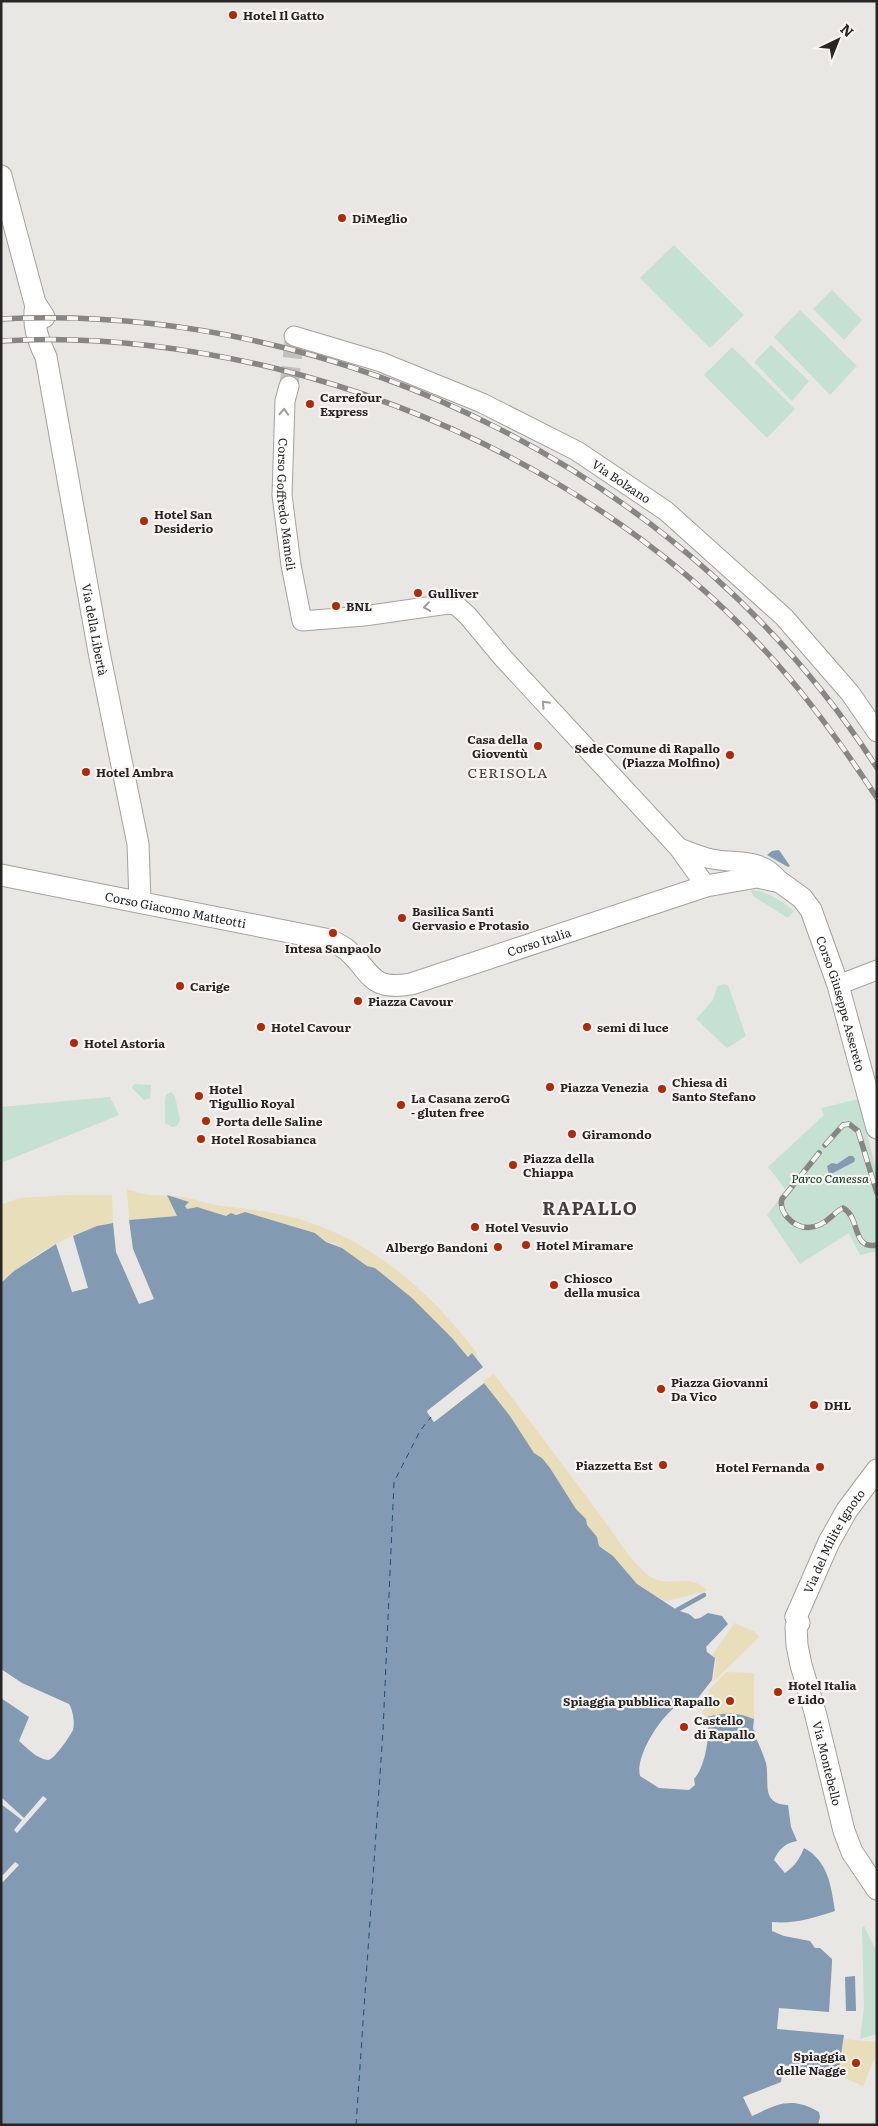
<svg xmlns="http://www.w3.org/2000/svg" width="878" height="2126" font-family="Literata,serif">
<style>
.green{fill:#c4e1d1}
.sand{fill:#e8deb9}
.water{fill:#829bb3}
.pier{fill:#e9e7e4}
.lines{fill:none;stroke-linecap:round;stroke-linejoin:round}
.stream{stroke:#829bb3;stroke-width:4.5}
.ferry{stroke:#244b6f;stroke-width:1;stroke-dasharray:6 5;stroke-linecap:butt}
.secondary-tunnel{stroke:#c2c0be;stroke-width:19;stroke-dasharray:19 9;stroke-linecap:butt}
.secondary-casing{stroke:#a4a2a0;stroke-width:21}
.primary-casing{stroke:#a4a2a0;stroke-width:23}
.secondary{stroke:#fff;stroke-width:19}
.primary{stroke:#fff;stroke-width:21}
.rail-casing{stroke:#878684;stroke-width:5.5}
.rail{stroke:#f7f4f1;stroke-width:4;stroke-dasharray:11;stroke-linecap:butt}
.oneway{stroke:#9e9d9d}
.poi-dot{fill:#b42902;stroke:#f7f4f1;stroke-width:2}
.labels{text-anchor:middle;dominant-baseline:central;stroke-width:4.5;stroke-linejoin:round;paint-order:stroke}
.poi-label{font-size:12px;font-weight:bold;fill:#272625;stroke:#f7f4f1;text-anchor:start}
.street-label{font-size:12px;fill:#272625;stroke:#f7f4f1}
.park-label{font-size:12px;font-style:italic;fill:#04331f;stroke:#f7f4f1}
.neighbourhood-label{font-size:14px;letter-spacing:1px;fill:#42403e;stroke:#f7f4f1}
.district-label{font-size:18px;font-weight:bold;letter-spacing:1px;fill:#42403e;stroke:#f7f4f1}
</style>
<rect width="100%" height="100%" fill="#e9e7e4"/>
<g class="green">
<polygon points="674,245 744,315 710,348 640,278"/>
<polygon points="832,290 862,320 844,340 813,309"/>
<polygon points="800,310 857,366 830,395 774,337"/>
<polygon points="771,345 809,381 792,401 754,362"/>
<polygon points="732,347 795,409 767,438 704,375"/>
<path d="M751,890C769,892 780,900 794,911L788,918L753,896Z"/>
<polygon points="723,984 728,985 746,1036 727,1048 696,1019 713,1000 717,987"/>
<polygon points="134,1084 151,1085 150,1098 144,1100 132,1088"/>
<polygon points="171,1092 175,1096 180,1120 177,1126 172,1127 165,1123 165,1100 166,1095"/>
<polygon points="110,1097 119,1115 1,1163 1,1107"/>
<polygon points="858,1099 877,1173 877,1251 860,1255 849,1233 800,1264 767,1215 786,1190 768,1167 824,1115 821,1108"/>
<polygon points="864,1926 877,1952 877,2034 860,2039 864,2007 862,1928"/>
</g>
<g class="sand">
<path d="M127,1189C134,1191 142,1194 149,1195C160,1196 172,1195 183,1197C194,1199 205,1203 216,1205C235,1208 254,1209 273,1213C358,1228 426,1286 477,1353L476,1355L478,1357L476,1359L475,1356L469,1357L452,1338L393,1282L381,1274L375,1268L367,1266L334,1243L326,1242L315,1233L245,1212L226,1216L197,1207L187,1209L185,1206L188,1203L168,1195L177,1216L129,1220Z"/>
<path d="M70,1195H112L113,1223C72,1231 31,1255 1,1283V1205L19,1198Z"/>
<path d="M494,1374C530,1421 565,1468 600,1515C613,1532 632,1563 648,1575C669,1591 690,1570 707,1591L666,1601L648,1593L637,1584L606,1550L599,1546L597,1537L587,1525L586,1519L576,1509L550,1468L542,1458L534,1453L510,1416L483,1381Z"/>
<polygon points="735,1623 755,1632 759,1637 713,1682 716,1659 712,1655"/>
<path d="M726,1672L754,1673V1719C735,1712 727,1712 707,1717L703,1713L709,1690Z"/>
<polygon points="844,2039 877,2042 877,2052 863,2086 838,2075"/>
</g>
<g class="water">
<polygon points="779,850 790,866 788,867 767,855 772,851"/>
<polygon points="849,1156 853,1156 855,1159 854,1162 829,1175 827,1166 832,1163 837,1164"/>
<path d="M167,1195L189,1202L185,1206L187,1209L197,1207L226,1216L231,1213L236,1215L245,1212L315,1233L326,1242L342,1248L367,1266L375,1268L412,1298L452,1338L468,1357L472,1353L483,1367L427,1411L434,1422L484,1383L510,1416L534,1453L542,1458L550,1468L576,1509L586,1519L587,1525L597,1537L599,1546L613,1556L637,1584L677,1610L689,1614L695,1619L700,1618L708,1613L722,1616L728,1624L706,1647L707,1652L715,1658L712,1680L698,1698C672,1694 634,1754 640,1776L659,1788L689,1790L695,1785L694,1779C705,1768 711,1733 707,1717C726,1712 735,1712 754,1719L753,1729L756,1732L754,1733C758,1743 763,1753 766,1763C770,1782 760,1804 788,1805L791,1827L797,1841C785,1843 779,1849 774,1860L785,1873C795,1866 800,1858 804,1848C828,1861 831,1885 835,1911C814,1918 794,1924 772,1922V1931L784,1936L810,1941L815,1948H820L832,1959V1963L829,2012L779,2008L777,2029L844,2035L838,2075L783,2065L781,2082L743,2097L752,2116C778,2104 791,2096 819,2112L820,2117L818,2125H1V1884L19,1865L15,1862L3,1875L1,1874V1804L22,1820L14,1830L17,1833L47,1799L43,1796L24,1818L1,1797V1698L29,1717L19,1741C27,1748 37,1759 48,1760C54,1760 70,1736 73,1730C75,1723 73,1710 69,1704L22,1683L1,1669V1283L14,1271L56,1244L72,1292L88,1288L73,1236L97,1226L113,1223L116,1252L139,1304L154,1299L133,1249L129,1220L177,1216Z"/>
<polygon points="855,1976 856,2011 846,2011 845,1977"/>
</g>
<polygon class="pier" points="477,1373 478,1375 430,1412 435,1419 482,1381 484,1383 434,1422 427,1412"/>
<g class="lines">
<polyline class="stream" points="677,1610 704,1595"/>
<polyline class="ferry" points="356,2125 383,1731 394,1482 420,1431 431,1417"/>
<polyline class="secondary-tunnel" points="289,386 294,342"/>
<g class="secondary-casing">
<g id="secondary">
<path id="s1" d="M294,336L381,362L482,403L577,451L666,511L784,617L850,693L877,732"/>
<path id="s2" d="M289,386L285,401L282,495L291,565L302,621L364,616L448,604L456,605L468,616L503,658L678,847L706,886"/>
<path d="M679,848C690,852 701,857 712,859C739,864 762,857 780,882"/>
<polyline points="838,985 877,970"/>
</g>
</g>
<g class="primary-casing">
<g id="primary">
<polyline points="1,176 35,303 44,317"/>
<path id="s3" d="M36,305C32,324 38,340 46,357L99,652L138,844L140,902"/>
<path id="s4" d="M1,875L330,940C336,943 342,946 347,950C373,973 369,991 411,984L706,886L757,877L780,882L802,898L811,910L838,985L877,1128"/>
<path id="s5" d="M796,1617L799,1623L796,1627L797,1645L801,1665L815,1712L844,1831L852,1852L877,1889"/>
<path id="s6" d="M796,1617L829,1542L847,1510L877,1470"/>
</g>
</g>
<use href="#secondary" class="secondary"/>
<use href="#primary" class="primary"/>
<g class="rail-casing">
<g id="rail">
<path d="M1,319C345,302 691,478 877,768"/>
<path d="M1,341C93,335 186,347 274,368C472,417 659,523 791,680C822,717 850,757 877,798"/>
<polyline points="825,1145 843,1125 849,1124 858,1131 877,1193"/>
<path d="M819,1153L782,1199C780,1206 782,1211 787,1217C800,1232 817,1230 831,1217C836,1213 838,1210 843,1208C861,1217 851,1250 877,1245"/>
</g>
</g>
<use href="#rail" class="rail"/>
</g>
<defs><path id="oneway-chevron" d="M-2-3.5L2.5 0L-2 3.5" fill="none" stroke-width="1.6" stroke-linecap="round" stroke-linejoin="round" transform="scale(1.25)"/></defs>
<g class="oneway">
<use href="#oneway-chevron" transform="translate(284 412) rotate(-87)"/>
<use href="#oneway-chevron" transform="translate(427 607) rotate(172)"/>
<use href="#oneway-chevron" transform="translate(545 704) rotate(-133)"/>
</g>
<g class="poi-dot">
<circle cx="233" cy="15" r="5"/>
<circle cx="342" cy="218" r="5"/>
<circle cx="310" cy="404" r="5"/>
<circle cx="144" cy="521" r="5"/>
<circle cx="418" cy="593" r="5"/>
<circle cx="336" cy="606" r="5"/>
<circle cx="538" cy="746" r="5"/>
<circle cx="730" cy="755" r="5"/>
<circle cx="86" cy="772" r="5"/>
<circle cx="402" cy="918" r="5"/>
<circle cx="333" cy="933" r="5"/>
<circle cx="180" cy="986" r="5"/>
<circle cx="358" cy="1001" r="5"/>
<circle cx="261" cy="1027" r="5"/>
<circle cx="587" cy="1027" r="5"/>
<circle cx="74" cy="1043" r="5"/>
<circle cx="550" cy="1087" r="5"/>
<circle cx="662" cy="1089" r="5"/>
<circle cx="199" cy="1096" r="5"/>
<circle cx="401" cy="1105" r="5"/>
<circle cx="206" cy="1121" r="5"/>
<circle cx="572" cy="1134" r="5"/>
<circle cx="201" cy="1139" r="5"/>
<circle cx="513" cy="1165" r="5"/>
<circle cx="475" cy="1227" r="5"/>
<circle cx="526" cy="1245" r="5"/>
<circle cx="498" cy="1247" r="5"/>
<circle cx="554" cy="1285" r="5"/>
<circle cx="661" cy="1389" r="5"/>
<circle cx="814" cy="1405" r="5"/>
<circle cx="663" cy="1465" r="5"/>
<circle cx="820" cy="1467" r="5"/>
<circle cx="778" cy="1692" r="5"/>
<circle cx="730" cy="1701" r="5"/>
<circle cx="684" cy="1727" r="5"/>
<circle cx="856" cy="2063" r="5"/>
</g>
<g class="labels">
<g class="poi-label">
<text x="243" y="15">Hotel Il Gatto</text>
<text x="352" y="218">DiMeglio</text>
<text x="320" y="397">Carrefour<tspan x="320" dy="14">Express</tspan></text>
<text x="154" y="514">Hotel San<tspan x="154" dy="14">Desiderio</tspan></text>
<text x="428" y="593">Gulliver</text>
<text x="346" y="606">BNL</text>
<text x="528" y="739" text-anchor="end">Casa della<tspan x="528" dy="14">Gioventù</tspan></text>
<text x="720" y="748" text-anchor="end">Sede Comune di Rapallo<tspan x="720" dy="14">(Piazza Molfino)</tspan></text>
<text x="96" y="772">Hotel Ambra</text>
<text x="412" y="911">Basilica Santi<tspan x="412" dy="14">Gervasio e Protasio</tspan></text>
<text x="333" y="948" text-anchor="middle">Intesa Sanpaolo</text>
<text x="190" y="986">Carige</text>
<text x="368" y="1001">Piazza Cavour</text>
<text x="271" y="1027">Hotel Cavour</text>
<text x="597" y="1027">semi di luce</text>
<text x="84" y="1043">Hotel Astoria</text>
<text x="672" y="1082">Chiesa di<tspan x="672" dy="14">Santo Stefano</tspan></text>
<text x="560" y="1087">Piazza Venezia</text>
<text x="209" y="1089">Hotel<tspan x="209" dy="14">Tigullio Royal</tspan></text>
<text x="411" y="1098">La Casana zeroG<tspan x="411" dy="14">- gluten free</tspan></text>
<text x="216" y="1121">Porta delle Saline</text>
<text x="582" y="1134">Giramondo</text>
<text x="211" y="1139">Hotel Rosabianca</text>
<text x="523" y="1158">Piazza della<tspan x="523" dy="14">Chiappa</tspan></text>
<text x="485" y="1227">Hotel Vesuvio</text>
<text x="536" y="1245">Hotel Miramare</text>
<text x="488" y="1247" text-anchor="end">Albergo Bandoni</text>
<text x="564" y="1278">Chiosco<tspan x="564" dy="14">della musica</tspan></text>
<text x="671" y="1382">Piazza Giovanni<tspan x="671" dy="14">Da Vico</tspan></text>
<text x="824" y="1405">DHL</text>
<text x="653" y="1465" text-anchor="end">Piazzetta Est</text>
<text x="810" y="1467" text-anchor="end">Hotel Fernanda</text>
<text x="788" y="1685">Hotel Italia<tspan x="788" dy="14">e Lido</tspan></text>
<text x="720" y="1701" text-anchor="end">Spiaggia pubblica Rapallo</text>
<text x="694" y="1720">Castello<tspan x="694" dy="14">di Rapallo</tspan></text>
<text x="846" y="2056" text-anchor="end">Spiaggia<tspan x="846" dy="14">delle Nagge</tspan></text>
</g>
<g class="street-label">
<text stroke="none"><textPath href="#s1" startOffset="360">Via Bolzano</textPath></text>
<text stroke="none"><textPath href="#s2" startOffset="119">Corso Goffredo Mameli</textPath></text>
<text stroke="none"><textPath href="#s3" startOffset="331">Via della Libertà</textPath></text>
<text stroke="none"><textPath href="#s4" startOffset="178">Corso Giacomo Matteotti</textPath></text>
<text stroke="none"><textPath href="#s4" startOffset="568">Corso Italia</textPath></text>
<text stroke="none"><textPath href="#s4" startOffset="960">Corso Giuseppe Assereto</textPath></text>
<text stroke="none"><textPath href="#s6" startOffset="85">Via del Milite Ignoto</textPath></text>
<text stroke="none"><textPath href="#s5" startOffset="152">Via Montebello</textPath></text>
</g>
<g class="park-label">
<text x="830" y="1178">Parco Canessa</text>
</g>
<g class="neighbourhood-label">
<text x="508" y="772">CERISOLA</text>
</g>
<g class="district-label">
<text x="590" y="1207">RAPALLO</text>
</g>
</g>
<rect width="878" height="2126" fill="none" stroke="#272625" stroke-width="5"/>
<g transform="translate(838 40) rotate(43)" stroke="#f7f4f1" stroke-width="4" paint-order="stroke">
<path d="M0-4L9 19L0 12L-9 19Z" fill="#272625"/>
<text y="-8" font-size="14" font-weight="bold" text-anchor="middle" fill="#272625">N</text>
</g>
</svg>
